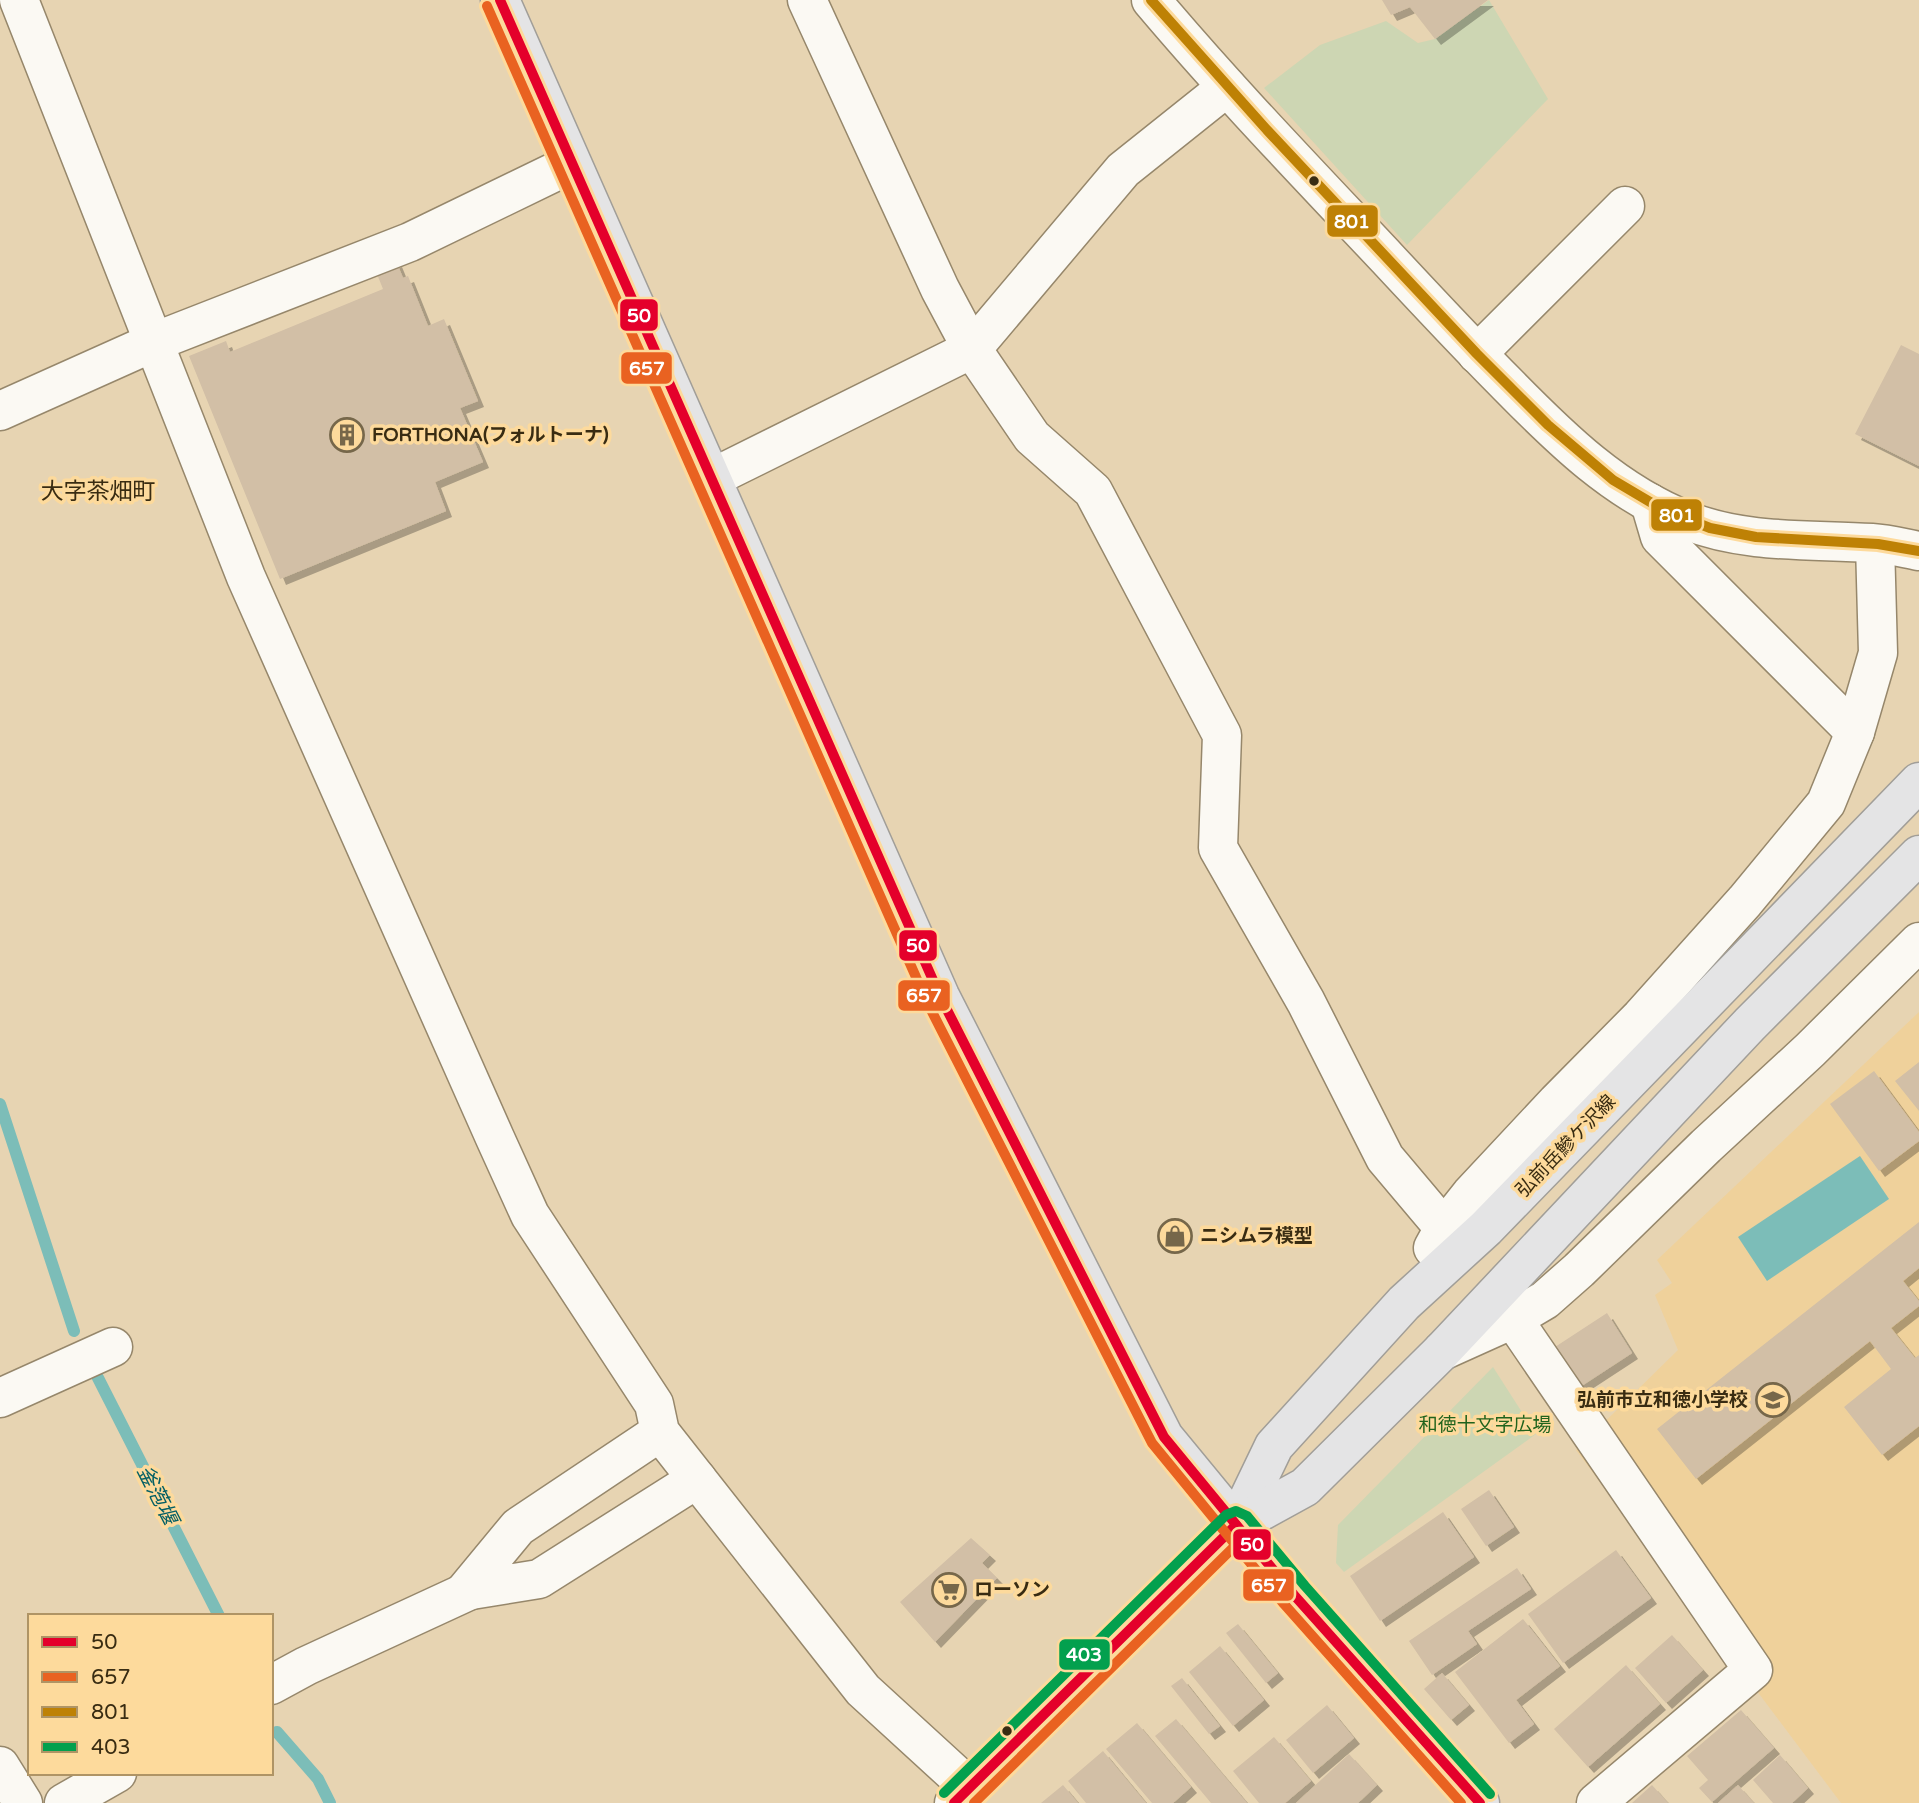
<svg xmlns="http://www.w3.org/2000/svg" width="1919" height="1803" font-family="'Varela Round','Noto Sans JP',sans-serif">
<style>
.built{fill:#efd19b}
.green{fill:#cdd6b3}
.water{fill:#7cbdb8}
.lines{fill:none;stroke-linecap:round;stroke-linejoin:round}
.stream{stroke:#7cbdb8;stroke-width:12}
.building{fill:#d2bfa6;filter:url(#shadow)}
.minor-casing{stroke:#96876b;stroke-width:41}
.major-casing{stroke:#a19e98;stroke-width:41}
.minor{stroke:#fbf9f3;stroke-width:38}
.major{stroke:#e4e4e5;stroke-width:38}
.bus-1-casing{stroke:#fdda9c;stroke-width:16}
.bus-2-casing{stroke:#fdda9c;stroke-width:16}
.bus-3-casing{stroke:#fdda9c;stroke-width:16}
.bus-4-casing{stroke:#fdda9c;stroke-width:16}
.bus-1{stroke:#e4002b;stroke-width:10}
.bus-2{stroke:#e96221;stroke-width:10}
.bus-3{stroke:#be8105;stroke-width:10}
.bus-4{stroke:#03a04e;stroke-width:10}
.bus-dot{fill:#392c12;stroke:#fdda9c;stroke-width:2.5}
.labels{text-anchor:middle;dominant-baseline:central;stroke-width:7;stroke-linejoin:round;paint-order:stroke}
.poi-label{font-size:19px;font-weight:bold;fill:#392c12;stroke:#fdda9c;text-anchor:start}
.street-label{font-size:19px;fill:#392c12;stroke:#fdda9c}
.park-label{font-size:19px;fill:#21631d;stroke:#fdda9c}
.water-label{font-size:21px;font-style:italic;fill:#056065;stroke:#fdda9c}
.quarter-label{font-size:23px;fill:#392c12;stroke:#fdda9c}
.line-badge{stroke:#fdda9c;stroke-width:2.5}
.badge-label{font-size:19px;text-anchor:middle;font-weight:bold;fill:#fff}
</style>
<defs>
<filter id="shadow"><feDropShadow dx="6" dy="6" stdDeviation="0" flood-color="#0004"/></filter>
</defs>
<rect width="100%" height="100%" fill="#e7d4b2"/>
<polygon class="built" points="1919,1012 1919,1803 1841,1803 1576,1450 1678,1350 1655,1295 1672,1283 1657,1260"/>
<g class="green">
<polygon points="1489,0 1548,99 1407,245 1264,88 1320,45 1386,21 1418,43 1435,39"/>
<polygon points="1493,1367 1536,1434 1344,1572 1336,1563 1338,1525"/>
</g>
<polygon class="water" points="1860,1156 1889,1199 1767,1281 1738,1237"/>
<g class="lines">
<g class="stream">
<polyline points="0,1104 74,1331"/>
<polyline points="96,1374 219,1616"/>
<polyline points="277,1732 318,1779 330,1803"/>
</g>
</g>
<g class="building">
<polygon points="1382,0 1488,0 1435,39 1410,7 1391,15"/>
<polygon points="396,261 403,278 408,276 428,326 444,319 478,401 460,408 483,462 435,482 446,511 280,579 189,356 226,341 230,352 383,289 375,269"/>
<polygon points="1901,345 1919,354 1919,466 1855,434"/>
<polygon points="1919,1062 1919,1111 1895,1081"/>
<polygon points="1874,1071 1919,1132 1919,1141 1879,1171 1830,1104"/>
<polygon points="1919,1222 1919,1268 1903,1281 1919,1301 1919,1306 1891,1328 1915,1358 1919,1355 1919,1426 1882,1455 1844,1407 1891,1369 1870,1341 1696,1479 1657,1429"/>
<polygon points="1607,1313 1632,1353 1580,1387 1555,1347"/>
<polygon points="1489,1490 1514,1527 1486,1546 1461,1509"/>
<polygon points="1443,1512 1474,1557 1380,1621 1350,1576"/>
<polygon points="971,1538 990,1555 982,1563 997,1578 935,1642 900,1602"/>
<polygon points="1616,1550 1651,1598 1563,1663 1528,1614"/>
<polygon points="1517,1568 1531,1589 1468,1631 1477,1644 1432,1675 1409,1641"/>
<polygon points="1523,1619 1560,1666 1516,1700 1534,1724 1509,1743 1455,1672"/>
<polygon points="1238,1624 1278,1673 1266,1683 1226,1633"/>
<polygon points="1672,1635 1703,1670 1666,1703 1635,1668"/>
<polygon points="1220,1646 1264,1700 1233,1726 1189,1672"/>
<polygon points="1626,1665 1660,1704 1588,1767 1554,1729"/>
<polygon points="1442,1673 1469,1705 1451,1720 1424,1689"/>
<polygon points="1182,1678 1220,1726 1209,1734 1171,1686"/>
<polygon points="1327,1705 1354,1738 1313,1773 1286,1740"/>
<polygon points="1741,1710 1774,1748 1712,1802 1699,1788 1708,1780 1687,1756"/>
<polygon points="1176,1719 1247,1803 1211,1803 1155,1736"/>
<polygon points="1137,1723 1191,1787 1173,1803 1152,1803 1106,1749"/>
<polygon points="1274,1737 1311,1781 1285,1803 1259,1803 1233,1771"/>
<polygon points="1103,1751 1146,1803 1086,1803 1068,1781"/>
<polygon points="1349,1754 1377,1785 1358,1803 1296,1803"/>
<polygon points="1780,1755 1808,1788 1792,1803 1773,1803 1753,1780"/>
<polygon points="1063,1785 1078,1803 1041,1803"/>
<polygon points="1652,1785 1668,1803 1632,1803"/>
<polygon points="1738,1785 1754,1803 1718,1803"/>
</g>
<g class="lines">
<g class="minor-casing">
<g id="minor">
<polyline points="19,0 246,577 495,1138 530,1215 654,1404 660,1432 863,1690 969,1787"/>
<polyline points="807,0 940,289 972,349 1032,437 1093,491 1222,735 1218,848 1306,1002 1385,1158 1444,1228"/>
<path d="M1151,0C1226,89 1307,173 1387,258C1427,301 1467,344 1508,385C1561,439 1616,493 1688,521C1746,544 1811,539 1872,543C1888,544 1903,548 1919,551"/>
<polyline points="1477,354 1625,206"/>
<polyline points="0,411 154,342 410,242 571,164"/>
<polyline points="712,478 972,349 1123,170 1227,87"/>
<polyline points="1650,503 1660,537 1855,732"/>
<polyline points="1433,1248 1444,1228 1471,1194 1557,1102 1641,1017 1745,901 1826,803 1855,732 1878,653 1875,544"/>
<polyline points="1513,1319 1753,1670 1596,1803"/>
<polyline points="1442,1351 1513,1319 1545,1300 1579,1270 1706,1146 1810,1050 1919,942"/>
<polyline points="0,1398 113,1347"/>
<polyline points="660,1432 518,1527 465,1591 539,1579 697,1479"/>
<polyline points="271,1685 306,1666 475,1588"/>
<polyline points="0,1766 23,1803"/>
<polyline points="64,1803 117,1773"/>
<polyline points="954,1803 1236,1525"/>
</g>
</g>
<g class="major-casing">
<g id="major">
<polyline points="500,0 940,996 1164,1437 1294,1595 1480,1803"/>
<polyline points="1236,1525 1274,1446 1404,1303 1486,1228 1919,782"/>
<polyline points="1236,1525 1305,1487 1442,1351 1750,1024 1919,855"/>
</g>
</g>
<use href="#minor" class="minor"/>
<use href="#major" class="major"/>
<g class="bus-1-casing">
<g id="bus-1">
<polyline points="500,0 940,996 1164,1437 1294,1595 1480,1803"/>
<polyline points="954,1803 1236,1525"/>
</g>
</g>
<g class="bus-2-casing">
<g id="bus-2">
<polyline points="487,6 927,1002 1152,1443 1284,1604 1461,1803"/>
<polyline points="974,1803 1246,1535"/>
</g>
</g>
<g class="bus-3-casing">
<polyline id="bus-3" points="1151,0 1267,130 1477,354 1548,425 1613,480 1662,509 1710,528 1756,537 1878,544 1919,551"/>
</g>
<g class="bus-4-casing">
<polyline id="bus-4" points="944,1793 1226,1515 1236,1511 1247,1516 1305,1586 1490,1794"/>
</g>
<use href="#bus-1" class="bus-1"/>
<use href="#bus-2" class="bus-2"/>
<use href="#bus-3" class="bus-3"/>
<use href="#bus-4" class="bus-4"/>
</g>
<defs>
<g id="building-ring" transform="scale(1.75)"><circle r="9.5" fill="#fdda9c" stroke="#76674a" stroke-width="1.5"/><path d="M-4-6H4V6H1V3H-1V6H-4ZM-2.5-4.3h1.7v1.8h-1.7ZM.8-4.3h1.7v1.8H.8ZM-2.5-1h1.7V.8h-1.7ZM.8-1h1.7V.8H.8Z" fill="#76674a"/></g>
<g id="shop-ring" transform="scale(1.75)"><circle r="9.5" fill="#fdda9c" stroke="#76674a" stroke-width="1.5"/><path d="M-5-2.5h2.3a2.7 3.5 0 0 1 5.4 0H5L5.5 6h-11ZM-1.5-2.5h3a1.5 2.3 0 0 0-3 0Z" fill="#76674a"/></g>
<g id="school-ring" transform="scale(1.75)"><circle r="9.5" fill="#fdda9c" stroke="#76674a" stroke-width="1.5"/><path d="M0-5L7-2L0 1L-7-2ZM-4 1L0 2.5L4 1V4Q0 6-4 4Z" fill="#76674a"/></g>
<g id="supermarket-ring" transform="scale(1.75)"><circle r="9.5" fill="#fdda9c" stroke="#76674a" stroke-width="1.5"/><path d="M-6-5.5h2.5l.6 2H6L4.5 2H-2.5L-4.4-4H-6ZM-1.5 3.2a1.3 1.3 0 1 0 .1 0ZM3 3.2a1.3 1.3 0 1 0 .1 0Z" fill="#76674a"/></g>
</defs>
<g fill-rule="evenodd">
<use href="#building-ring" x="347" y="435"/>
<use href="#shop-ring" x="1175" y="1236"/>
<use href="#school-ring" x="1773" y="1400"/>
<use href="#supermarket-ring" x="949" y="1590"/>
</g>
<g class="bus-dot">
<circle cx="1314" cy="181" r="6"/>
<circle cx="1007" cy="1731" r="6"/>
</g>
<g class="labels">
<g class="poi-label">
<text x="372" y="435">FORTHONA(フォルトーナ)</text>
<text x="1200" y="1236">ニシムラ模型</text>
<text x="1748" y="1400" text-anchor="end">弘前市立和徳小学校</text>
<text x="974" y="1590">ローソン</text>
</g>
<g class="street-label">
<text transform="translate(1566 1146) rotate(-46)">弘前岳鰺ケ沢線</text>
</g>
<g class="park-label">
<text x="1485" y="1425">和徳十文字広場</text>
</g>
<g class="water-label">
<text transform="translate(157 1495) rotate(63)">釜萢堰</text>
</g>
<g class="quarter-label">
<text x="98" y="492">大字茶畑町</text>
</g>
</g>
<g class="line-badge">
<rect x="1326" y="204" width="53" height="34" rx="7" fill="#be8105"/>
<rect x="619" y="298" width="40" height="34" rx="7" fill="#e4002b"/>
<rect x="620" y="351" width="53" height="34" rx="7" fill="#e96221"/>
<rect x="1650" y="498" width="53" height="34" rx="7" fill="#be8105"/>
<rect x="898" y="929" width="40" height="33" rx="7" fill="#e4002b"/>
<rect x="897" y="979" width="54" height="33" rx="7" fill="#e96221"/>
<rect x="1232" y="1528" width="40" height="33" rx="7" fill="#e4002b"/>
<rect x="1242" y="1568" width="53" height="34" rx="7" fill="#e96221"/>
<rect x="1058" y="1638" width="53" height="33" rx="7" fill="#03a04e"/>
</g>
<g class="badge-label">
<text x="1352" y="228">801</text>
<text x="639" y="322">50</text>
<text x="647" y="375">657</text>
<text x="1677" y="522">801</text>
<text x="918" y="952">50</text>
<text x="924" y="1002">657</text>
<text x="1252" y="1551">50</text>
<text x="1269" y="1592">657</text>
<text x="1084" y="1661">403</text>
</g>
<rect x="28" y="1614" width="245" height="161" fill="#fdda9c" stroke="#af9465" stroke-width="2"/>
<rect x="42" y="1637" width="35" height="10" fill="#e4002b" stroke="#af9465" stroke-width="2"/>
<text x="91" y="1649" font-size="21" fill="#392c12">50</text>
<rect x="42" y="1672" width="35" height="10" fill="#e96221" stroke="#af9465" stroke-width="2"/>
<text x="91" y="1684" font-size="21" fill="#392c12">657</text>
<rect x="42" y="1707" width="35" height="10" fill="#be8105" stroke="#af9465" stroke-width="2"/>
<text x="91" y="1719" font-size="21" fill="#392c12">801</text>
<rect x="42" y="1742" width="35" height="10" fill="#03a04e" stroke="#af9465" stroke-width="2"/>
<text x="91" y="1754" font-size="21" fill="#392c12">403</text>
</svg>
